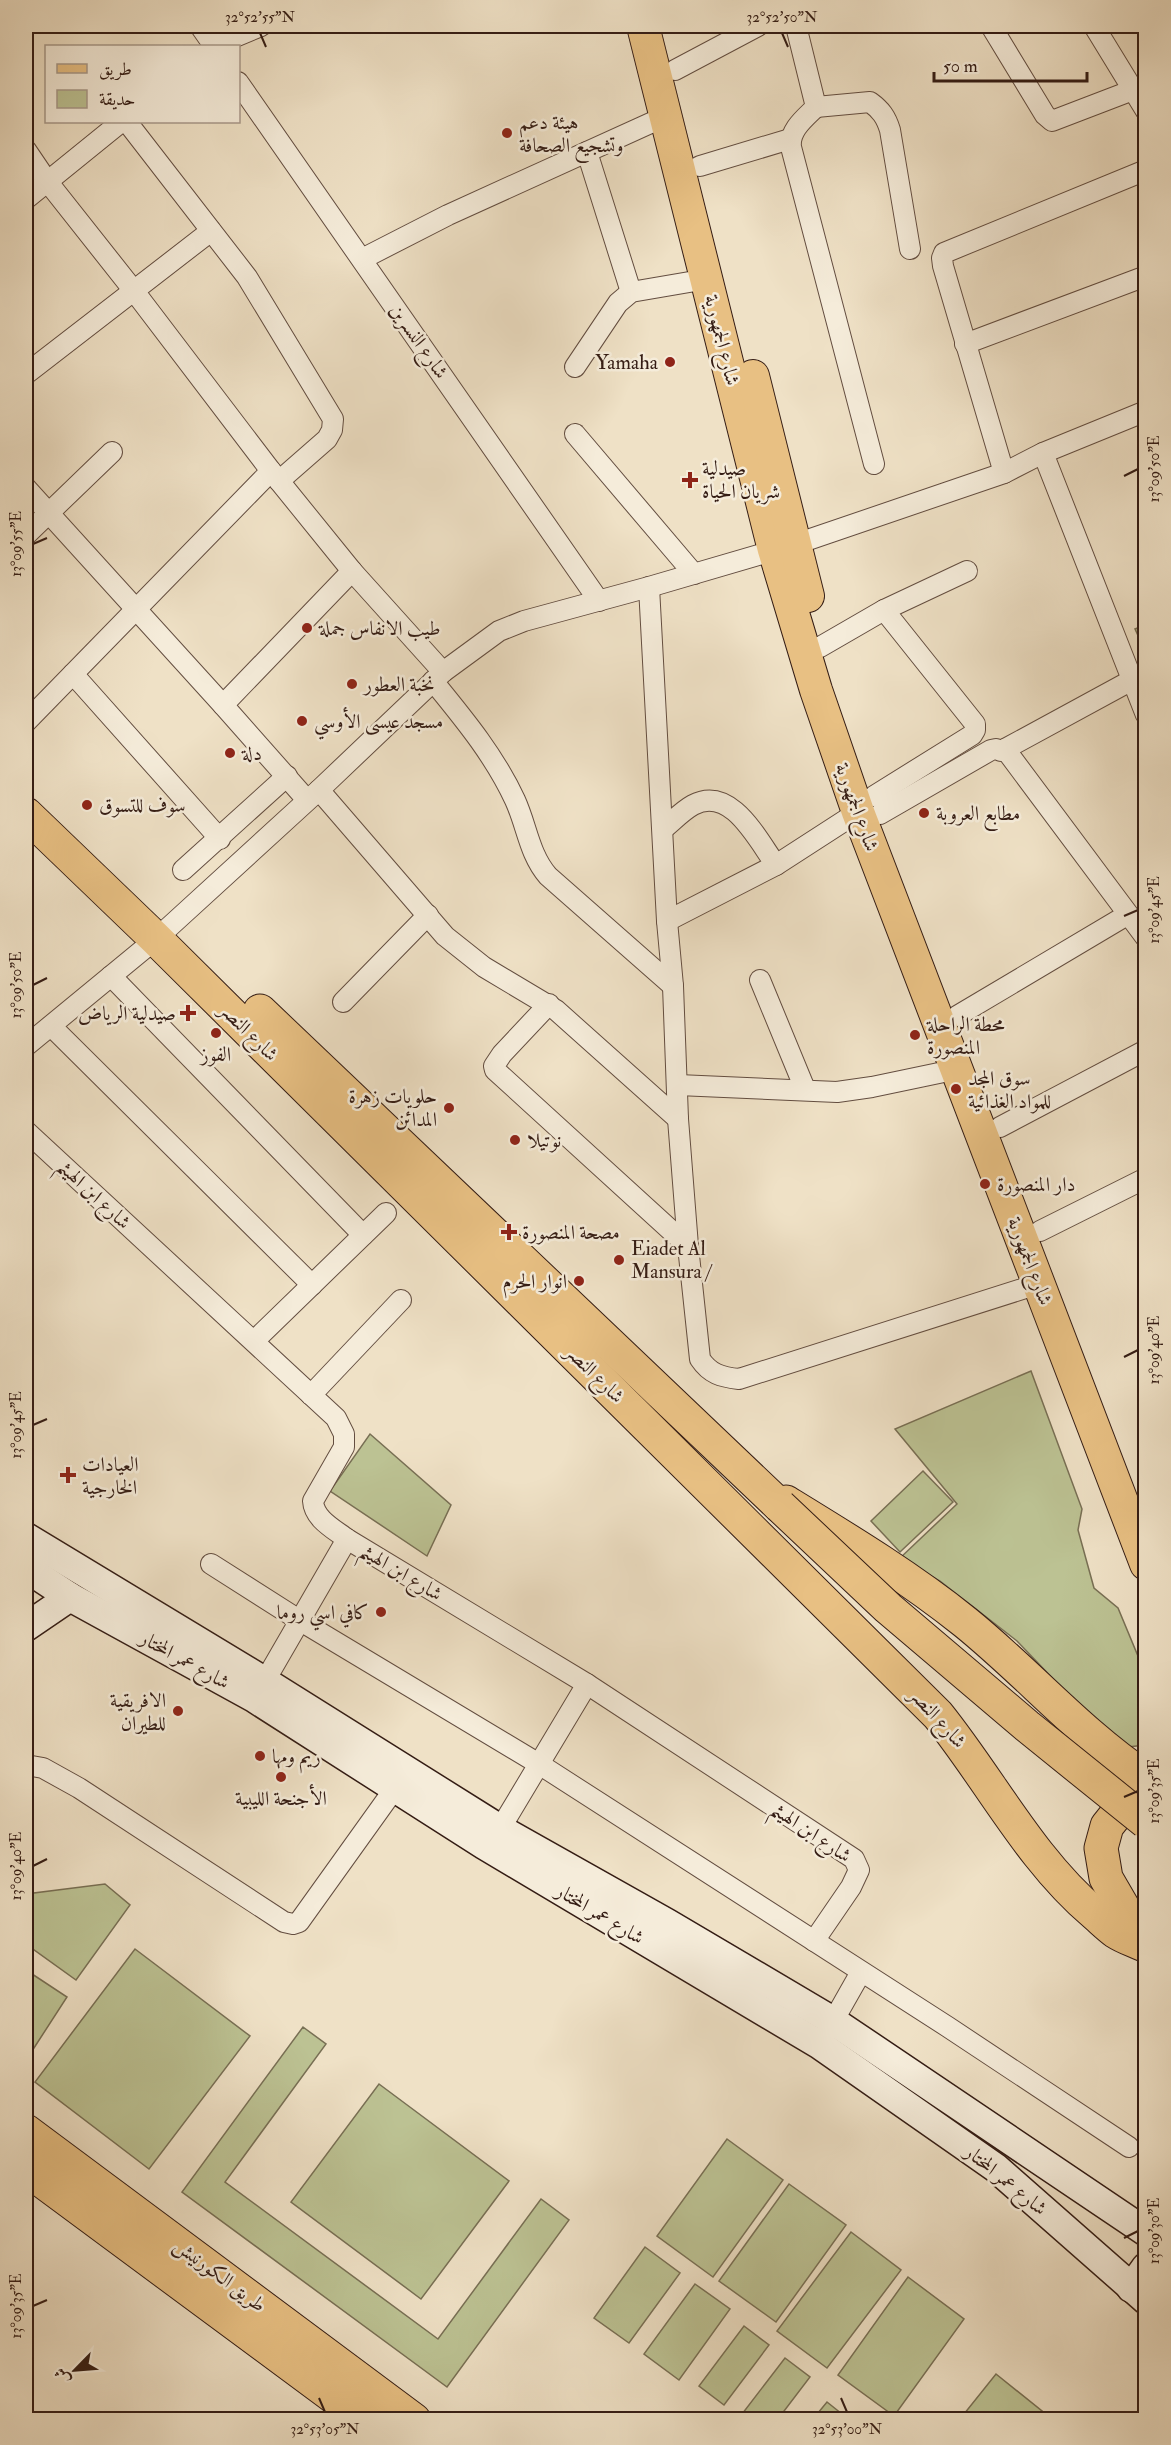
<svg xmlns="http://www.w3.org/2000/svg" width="1171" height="2445" font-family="'IM FELL Double Pica',Amiri,serif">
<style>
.green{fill:#bcc293;stroke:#786f54;stroke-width:1.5}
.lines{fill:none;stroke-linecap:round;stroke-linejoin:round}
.minor-casing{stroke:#634d40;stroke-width:22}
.secondary-casing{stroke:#341c14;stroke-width:31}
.primary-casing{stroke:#341c14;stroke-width:34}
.trunk-casing{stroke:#341c14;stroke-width:35}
.minor{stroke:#f5ecda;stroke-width:20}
.secondary{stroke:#f5ecda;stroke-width:28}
.primary{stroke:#e8c083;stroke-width:32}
.trunk{stroke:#e8c083;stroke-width:33}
.trunk-bridge-casing{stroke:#341c14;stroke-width:35;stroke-linecap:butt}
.trunk-bridge{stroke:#e8c083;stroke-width:33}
.ticks{fill:none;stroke:#341c14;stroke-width:2}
.poi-dot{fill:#8f2418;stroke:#f5ecda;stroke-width:2}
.labels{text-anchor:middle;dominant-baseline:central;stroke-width:5;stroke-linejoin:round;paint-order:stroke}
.poi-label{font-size:20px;fill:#341c14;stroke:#f5ecda;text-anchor:start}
.street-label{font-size:20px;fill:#341c14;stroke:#f5ecda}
.neatline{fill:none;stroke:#341c14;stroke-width:2}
.ticks-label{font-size:15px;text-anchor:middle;fill:#341c14}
</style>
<rect width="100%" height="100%" fill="#efe1c6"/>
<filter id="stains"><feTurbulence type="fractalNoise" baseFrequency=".00333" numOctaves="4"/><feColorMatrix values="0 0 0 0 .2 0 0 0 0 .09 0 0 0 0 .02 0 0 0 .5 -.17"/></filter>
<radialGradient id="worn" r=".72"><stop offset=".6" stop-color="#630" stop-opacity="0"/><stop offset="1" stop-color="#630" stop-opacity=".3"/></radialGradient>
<g class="green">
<polygon points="1145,625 1145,651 1135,629"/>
<polygon points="1031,1371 1082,1509 1078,1530 1094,1588 1118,1608 1145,1673 1145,1745 1128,1747 1101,1729 1017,1641 940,1581 900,1558 957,1504 895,1429"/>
<polygon points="370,1434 451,1505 427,1556 330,1491"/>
<polygon points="923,1471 953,1502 900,1552 871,1521"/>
<polygon points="105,1884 130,1905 76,1980 26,1944 26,1894"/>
<polygon points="135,1949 250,2036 149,2169 35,2082"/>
<polygon points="26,1970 67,1997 32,2051 26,2053"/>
<polygon points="303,2027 326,2044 225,2182 438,2339 541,2199 569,2220 447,2387 182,2192"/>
<polygon points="379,2084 509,2181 421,2299 291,2202"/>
<polygon points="727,2139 783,2180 713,2277 657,2236"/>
<polygon points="789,2184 846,2225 776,2322 719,2281"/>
<polygon points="851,2232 901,2270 827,2368 777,2331"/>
<polygon points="645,2247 680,2273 629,2343 594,2318"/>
<polygon points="908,2277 964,2319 894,2416 838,2375"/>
<polygon points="695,2284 730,2309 679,2380 644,2354"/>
<polygon points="744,2326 769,2345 724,2405 699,2386"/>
<polygon points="785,2358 810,2377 778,2419 741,2419 739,2418"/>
<polygon points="996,2374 1052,2419 960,2419"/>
<polygon points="827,2402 847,2418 846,2419 813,2419"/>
</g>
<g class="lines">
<g class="minor-casing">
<g id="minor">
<polyline points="200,26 214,46"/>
<path d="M796,26L816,107C805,118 789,130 791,147L874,464"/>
<polyline points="991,26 1045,115 1052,121 1146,85"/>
<polyline points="1094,26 1146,111"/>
<polyline points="213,46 261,26"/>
<polyline points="675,70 758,26"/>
<polyline points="238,82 599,601"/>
<path d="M816,107L870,102C881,110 886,117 890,130L910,249"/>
<polyline points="127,122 247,277 333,419 332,430 327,439 279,481"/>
<polyline points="26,150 47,181 134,291 271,471 352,571 443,672"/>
<polyline points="587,152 631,292"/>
<polyline points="700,166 790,139"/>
<polyline points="26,199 121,122"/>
<polyline points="362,259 448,215 666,116"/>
<polyline points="965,344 1146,276"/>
<polyline points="575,367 618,303 631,292 707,279"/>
<polyline points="26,374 211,231"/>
<polyline points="575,434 694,574"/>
<polyline points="1043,453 1146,715"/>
<polyline points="1004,473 943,266 942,258 944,253 1146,170"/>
<polyline points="26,488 223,705 307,800"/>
<polyline points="26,535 112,452"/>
<path d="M649,587L667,921L673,986L678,1119L688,1246L700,1359C710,1374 721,1377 739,1379L1038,1284"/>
<polyline points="820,647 884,610 967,571"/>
<polyline points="73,674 220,839"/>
<path d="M433,681C464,719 494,755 515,800C527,826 529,854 548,876L673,986"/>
<polyline points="223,705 352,571"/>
<polyline points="26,722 271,471"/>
<polyline points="1005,749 1132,680"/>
<polyline points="319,790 445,936 484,967 556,1010 678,1119"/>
<polyline points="874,796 972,735 975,730 975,724 884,610"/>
<polyline points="880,814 991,750 996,749 1001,751 1005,749 1146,938"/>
<path d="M663,829C672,822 682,811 693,805C731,785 757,839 776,865"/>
<polyline points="183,870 287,776"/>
<polyline points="667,921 776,865 858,812"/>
<polyline points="111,976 363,1235"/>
<polyline points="760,980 805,1089"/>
<polyline points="343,1002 428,915"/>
<polyline points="549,1004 502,1054 494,1066 495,1070 688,1246"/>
<polyline points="957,1016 1127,915"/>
<polyline points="51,1026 312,1285"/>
<polyline points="26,1046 156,939 319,790 443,672 499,631 524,621 649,587 796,544 1004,473 1043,453 1146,411"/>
<polyline points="678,1085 837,1092 872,1087 958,1069"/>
<polyline points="1000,1127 1146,1050"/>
<path d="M26,1131L336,1418L344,1434V1447L313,1501C314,1519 334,1529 347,1539L587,1684L854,1859L859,1870L851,1887L814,1941"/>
<polyline points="1040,1231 1146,1178"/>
<polyline points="254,1341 386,1213"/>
<polyline points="311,1395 401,1300"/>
<polyline points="211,1564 299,1620 539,1764 948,2027 1129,2147"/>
<polyline points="259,1691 347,1539"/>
<polyline points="26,1765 43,1768 79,1788 284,1922 293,1924 299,1922 395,1788"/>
<polyline points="500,1829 587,1684"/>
<polyline points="827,2032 861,1972"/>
</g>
</g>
<g class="secondary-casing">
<g id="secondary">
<polyline points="26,1537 264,1681 500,1829 667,1923 833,2021 1146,2232"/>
<polyline points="26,1568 70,1597 254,1698 484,1845 820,2045 996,2168 1146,2300"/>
<polyline points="26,1627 70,1597"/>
<polyline points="1131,2288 1146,2267"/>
</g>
</g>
<g class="primary-casing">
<g id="primary">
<polyline points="643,26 774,550 816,690 858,812 1146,1564"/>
<polyline points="753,376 808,596"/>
</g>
</g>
<g class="trunk-casing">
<g id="trunk">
<path d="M26,814L156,939L938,1715C991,1781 1030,1859 1095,1914C1102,1920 1109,1927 1116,1932C1125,1938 1136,1941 1146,1946"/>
<polyline points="260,1011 780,1506"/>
<path d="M786,1502C848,1540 909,1577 965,1622C1027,1672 1079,1733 1146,1778"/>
<polyline points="1144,1785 1135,1791 1107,1826 1101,1848 1106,1878 1124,1909 1146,1928"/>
<polyline points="26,2131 414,2420"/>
<polyline points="26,2169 365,2420"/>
</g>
</g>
<use href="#minor" class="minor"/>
<use href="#secondary" class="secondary"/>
<use href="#primary" class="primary"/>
<use href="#trunk" class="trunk"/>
<g class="trunk-bridge-casing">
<polyline id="trunk-bridge" points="780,1506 888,1608 1027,1726 1146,1822"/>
</g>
<use href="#trunk-bridge" class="trunk-bridge"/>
</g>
<path class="ticks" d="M260,33L266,47M782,33L788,47M1124,476L1138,469M33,544L47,538M1124,916L1138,910M33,985L47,978M1124,1357L1138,1350M33,1425L47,1419M1124,1797L1138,1791M33,1866L47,1859M1124,2238L1138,2231M33,2306L47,2300M319,2398L325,2412M841,2398L847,2412"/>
<g class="poi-dot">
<circle cx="507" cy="133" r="6"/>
<circle cx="670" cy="362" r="6"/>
<path d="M687 471h6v6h6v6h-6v6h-6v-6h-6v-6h6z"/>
<circle cx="307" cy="628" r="6"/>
<circle cx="352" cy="684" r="6"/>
<circle cx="302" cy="721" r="6"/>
<circle cx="230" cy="753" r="6"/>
<circle cx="87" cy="805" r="6"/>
<circle cx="924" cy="813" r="6"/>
<path d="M185 1004h6v6h6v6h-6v6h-6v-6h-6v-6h6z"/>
<circle cx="216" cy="1033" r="6"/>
<circle cx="915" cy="1035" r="6"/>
<circle cx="956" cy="1089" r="6"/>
<circle cx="449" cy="1108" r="6"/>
<circle cx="515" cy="1140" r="6"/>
<circle cx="985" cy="1184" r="6"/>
<path d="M506 1223h6v6h6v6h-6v6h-6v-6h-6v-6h6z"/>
<circle cx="619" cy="1260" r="6"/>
<circle cx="579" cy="1281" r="6"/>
<path d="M65 1466h6v6h6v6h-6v6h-6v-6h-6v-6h6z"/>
<circle cx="381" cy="1612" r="6"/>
<circle cx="178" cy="1711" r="6"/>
<circle cx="260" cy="1756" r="6"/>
<circle cx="281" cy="1777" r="6"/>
</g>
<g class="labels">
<g class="poi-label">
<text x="519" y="122">هيئة دعم<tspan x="519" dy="23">وتشجيع الصحافة</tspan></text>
<text x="658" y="362" text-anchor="end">Yamaha</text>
<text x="702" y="468">صيدلية<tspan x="702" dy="23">شريان الحياة</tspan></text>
<text x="319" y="628">طيب الانفاس جملة</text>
<text x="364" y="684">نخبة العطور</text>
<text x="314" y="721">مسجد عيسى الأوسي</text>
<text x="242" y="753">دلة</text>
<text x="99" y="805">سوف للتسوق</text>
<text x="936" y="813">مطابع العروبة</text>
<text x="176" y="1013" text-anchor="end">صيدلية الرياض</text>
<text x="927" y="1024">محطة الراحلة<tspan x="927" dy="23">المنصورة</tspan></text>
<text x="216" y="1054" text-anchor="middle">الفوز</text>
<text x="968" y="1078">سوق المجد<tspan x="968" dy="23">للمواد الغذائية</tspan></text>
<text x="437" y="1096" text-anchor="end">حلويات زهرة<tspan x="437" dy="23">المدائن</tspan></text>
<text x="527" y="1140">نوتيلا</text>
<text x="997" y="1184">دار المنصورة</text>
<text x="522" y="1232">مصحة المنصورة</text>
<text x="631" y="1248">Eiadet Al<tspan x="631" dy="23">Mansura /</tspan></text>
<text x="567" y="1281" text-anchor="end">انوار الحرم</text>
<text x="82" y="1464">العيادات<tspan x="82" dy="23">الخارجية</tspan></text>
<text x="369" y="1612" text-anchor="end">كافي اسي روما</text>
<text x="166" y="1700" text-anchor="end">الافريقية<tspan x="166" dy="23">للطيران</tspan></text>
<text x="272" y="1756">ريم ومها</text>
<text x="281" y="1798" text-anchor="middle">الأجنحة الليبية</text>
</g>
<g class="street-label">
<text transform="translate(722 340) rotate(76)">شارع الجمهورية</text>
<text transform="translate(419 341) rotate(55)">شارع النسرين</text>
<text transform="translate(857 807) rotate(70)">شارع الجمهورية</text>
<text transform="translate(249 1032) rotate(45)">شارع النصر</text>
<text transform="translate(94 1194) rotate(43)">شارع ابن الهيثم</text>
<text transform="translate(1030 1261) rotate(69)">شارع الجمهورية</text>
<text transform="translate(595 1374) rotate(45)">شارع النصر</text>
<text transform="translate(401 1572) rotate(31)">شارع ابن الهيثم</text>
<text transform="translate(185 1660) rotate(29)">شارع عمر المختار</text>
<text transform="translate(938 1718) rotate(48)">شارع النصر</text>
<text transform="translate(811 1832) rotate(34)">شارع ابن الهيثم</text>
<text transform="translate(600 1914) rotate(31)">شارع عمر المختار</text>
<text transform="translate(1006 2180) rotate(39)">شارع عمر المختار</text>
<text transform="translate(220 2275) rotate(37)">طريق الكورنيش</text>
</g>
</g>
<rect width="1171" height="2445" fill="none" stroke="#efe1c6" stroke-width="66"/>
<rect x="45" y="45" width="195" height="78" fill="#f5ecda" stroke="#a8998b" stroke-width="1.5"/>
<rect x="57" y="64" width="30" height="9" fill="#e8c083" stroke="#a8998b" stroke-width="1.5"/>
<text x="99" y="75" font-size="18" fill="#341c14">طريق</text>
<rect x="57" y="90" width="30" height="18" fill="#bcc293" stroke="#a8998b" stroke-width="1.5"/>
<text x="99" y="105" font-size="18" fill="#341c14">حديقة</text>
<g transform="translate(75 2370) rotate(245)" stroke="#f5ecda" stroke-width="4.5" paint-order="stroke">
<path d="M0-4.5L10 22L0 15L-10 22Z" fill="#341c14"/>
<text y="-9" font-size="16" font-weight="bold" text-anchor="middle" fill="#341c14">ش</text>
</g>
<path d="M934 72v9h153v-9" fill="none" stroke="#341c14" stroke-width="3"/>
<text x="943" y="72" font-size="18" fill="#341c14" stroke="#f5ecda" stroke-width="4.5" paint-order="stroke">50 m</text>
<rect x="33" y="33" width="1105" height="2379" class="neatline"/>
<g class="ticks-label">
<text x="260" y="22">32°52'55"N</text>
<text x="782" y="22">32°52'50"N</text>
<text transform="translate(1154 469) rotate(-90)" y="5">13°09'50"E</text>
<text transform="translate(16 544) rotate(-90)" y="5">13°09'55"E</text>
<text transform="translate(1154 910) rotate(-90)" y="5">13°09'45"E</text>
<text transform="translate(16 985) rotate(-90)" y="5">13°09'50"E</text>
<text transform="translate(1154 1350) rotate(-90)" y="5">13°09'40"E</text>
<text transform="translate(16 1425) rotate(-90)" y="5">13°09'45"E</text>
<text transform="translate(1154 1791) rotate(-90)" y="5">13°09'35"E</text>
<text transform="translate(16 1866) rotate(-90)" y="5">13°09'40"E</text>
<text transform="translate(1154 2231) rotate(-90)" y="5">13°09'30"E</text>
<text transform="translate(16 2306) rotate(-90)" y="5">13°09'35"E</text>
<text x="325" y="2434">32°53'05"N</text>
<text x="847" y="2434">32°53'00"N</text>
</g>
<rect width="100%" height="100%" filter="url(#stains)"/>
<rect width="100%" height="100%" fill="url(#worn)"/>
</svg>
